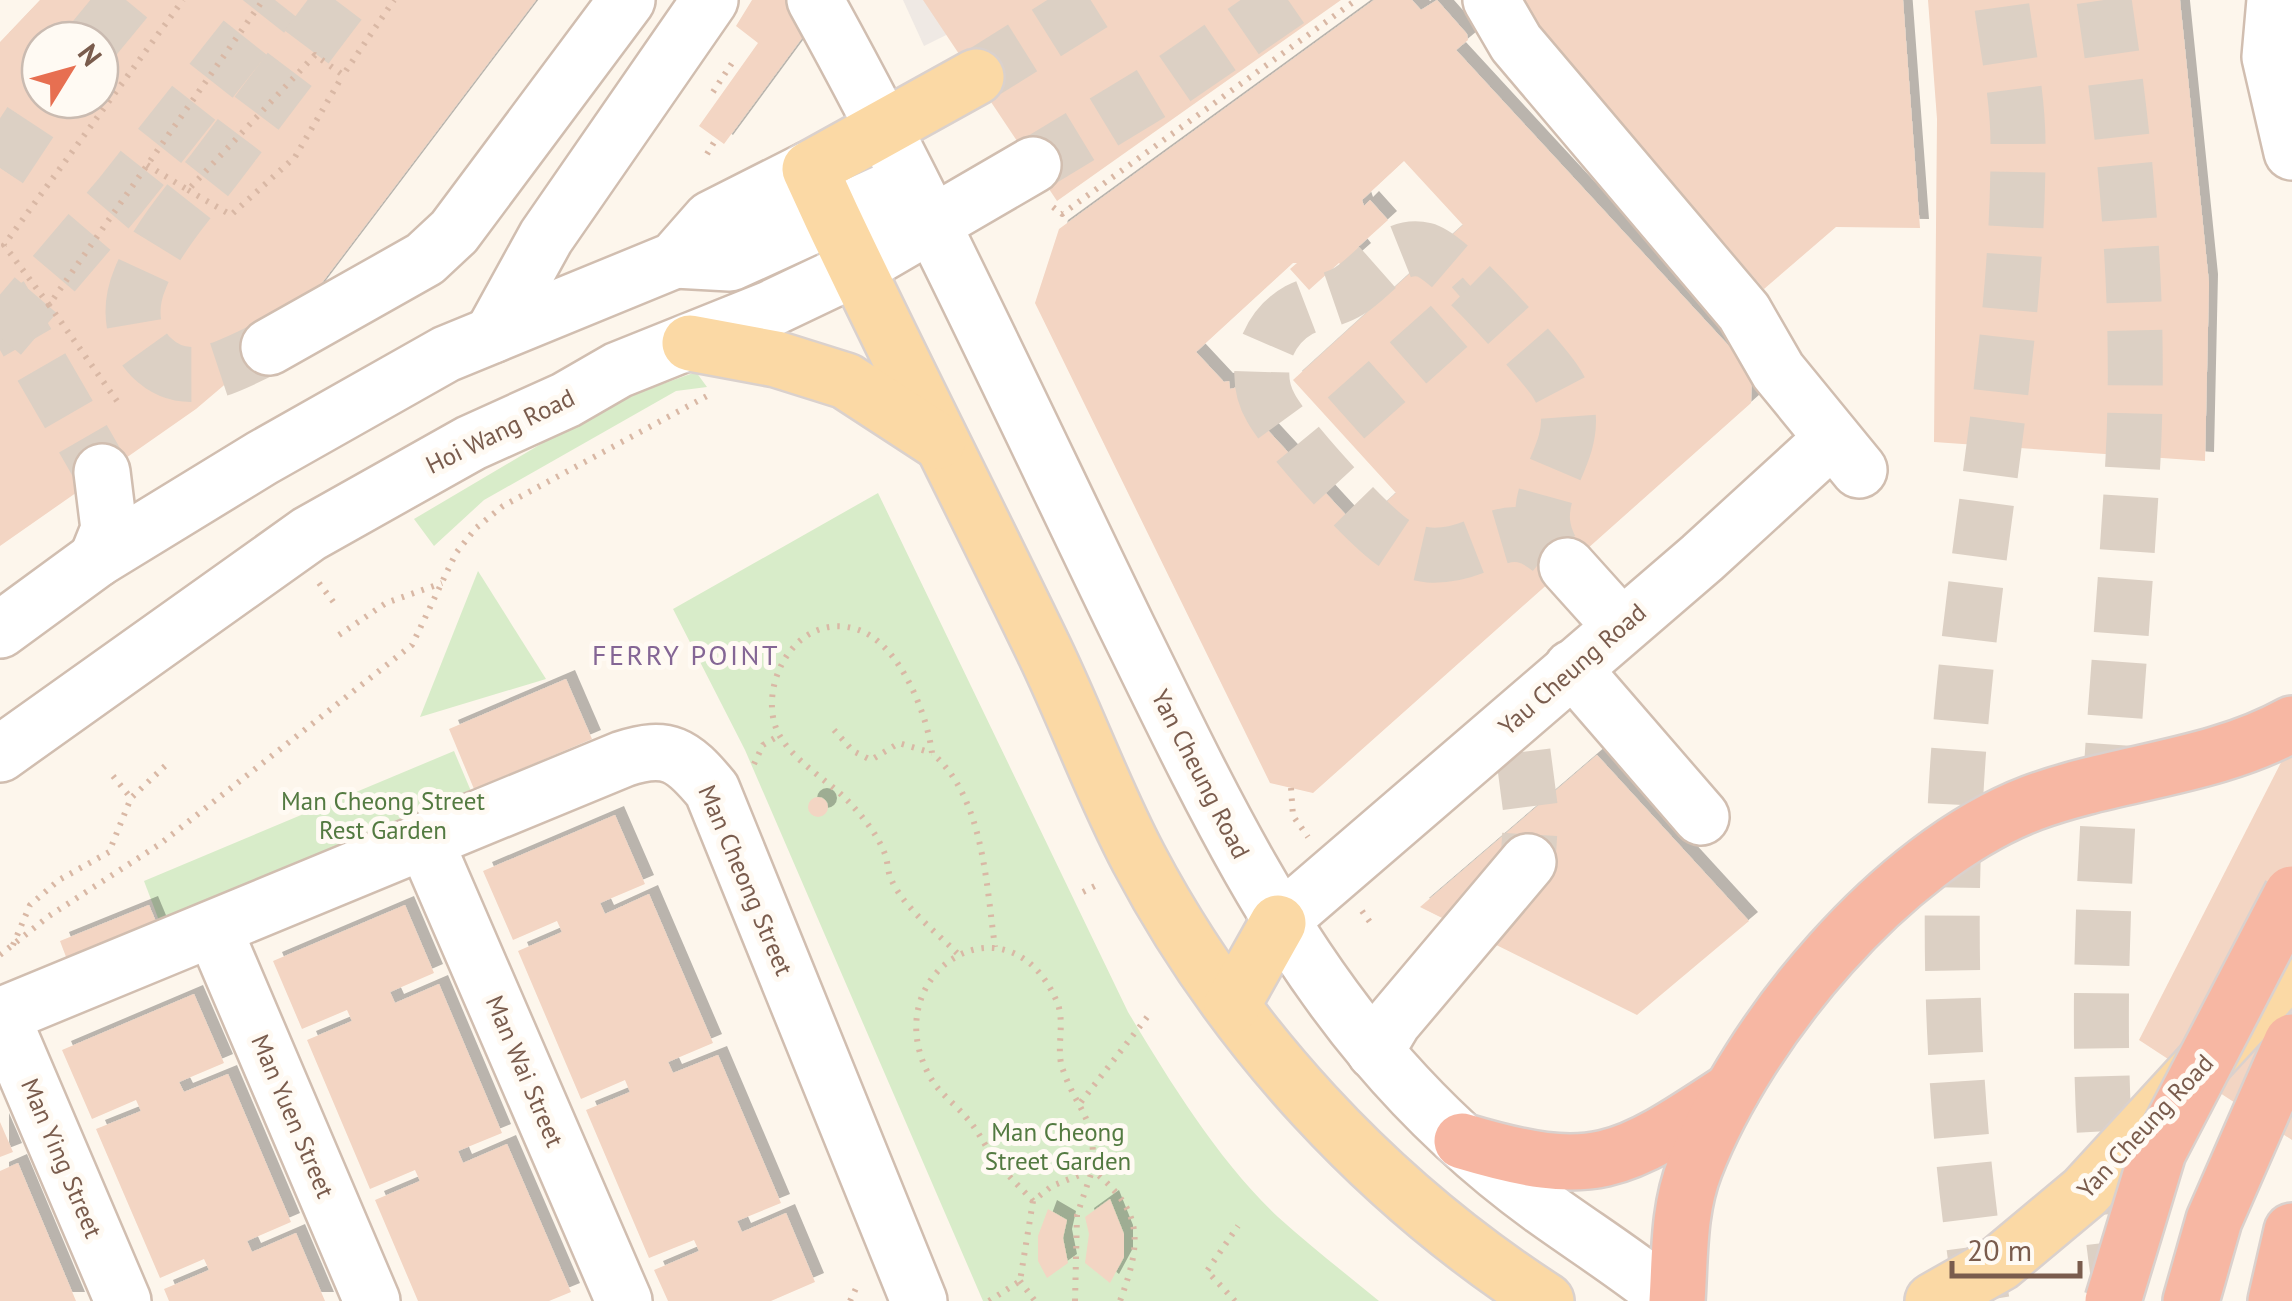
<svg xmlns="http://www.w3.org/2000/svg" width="2292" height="1301" font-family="'PT Sans',sans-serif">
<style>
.industrial{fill:#efe9e4}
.green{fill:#d8ecc9}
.building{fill:#f3d5c3;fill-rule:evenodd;filter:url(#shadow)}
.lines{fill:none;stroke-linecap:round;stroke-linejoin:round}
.minor-tunnel{stroke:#dcd0c4;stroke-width:55;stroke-dasharray:55 28;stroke-linecap:butt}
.major-tunnel{stroke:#dcd0c4;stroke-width:55;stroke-dasharray:55 28;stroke-linecap:butt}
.highway-tunnel{stroke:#dcd0c4;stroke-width:55;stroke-dasharray:55 28;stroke-linecap:butt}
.minor-casing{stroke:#d1beb0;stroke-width:60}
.major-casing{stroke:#dad1cd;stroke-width:60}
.highway-casing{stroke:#dad1cd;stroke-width:60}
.path{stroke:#d9b8a5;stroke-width:6;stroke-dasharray:2.5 8;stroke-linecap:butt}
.minor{stroke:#fff;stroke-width:55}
.major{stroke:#fbd9a5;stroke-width:55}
.highway{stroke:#f7b7a3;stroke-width:55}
.highway-bridge-casing{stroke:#dad1cd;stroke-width:60;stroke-linecap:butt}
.path-bridge{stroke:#d9b8a5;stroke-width:6;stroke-dasharray:2.5 8;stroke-linecap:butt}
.highway-bridge{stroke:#f7b7a3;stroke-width:55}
.labels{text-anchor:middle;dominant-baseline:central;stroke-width:10;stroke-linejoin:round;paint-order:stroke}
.street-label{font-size:25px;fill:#7a5c4d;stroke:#fffaf3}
.park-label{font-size:25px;fill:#537a41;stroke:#fffaf3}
.neighbourhood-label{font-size:28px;letter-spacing:2.5px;fill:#846695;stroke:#fffaf3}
</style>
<defs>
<filter id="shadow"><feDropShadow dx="9" dy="-9" stdDeviation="0" flood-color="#0004"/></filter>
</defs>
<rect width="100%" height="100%" fill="#fdf6ec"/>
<polygon class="industrial" points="903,0 1017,0 924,46"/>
<g class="green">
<polygon points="696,372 707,387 676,391 484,500 434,546 414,519 612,402"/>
<path d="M878,493L1128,1012C1171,1083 1217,1159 1278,1217C1310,1246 1345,1273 1379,1301H983L745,750L673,609Z"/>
<polygon points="478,571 546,679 420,717"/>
<polygon points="454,751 479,810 166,939 144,881"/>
</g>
<g class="building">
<path d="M40,0H536L296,317L269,347L196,409L0,546V42ZM40,40H100V100H40Z"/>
<polygon points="752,0 830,0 724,144 699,126 758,43 736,26"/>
<polygon points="923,0 1341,0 1057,201"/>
<path d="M1374,0H1412L1421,10L1437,0L1467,34L1468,40L1456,50L1752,371L1751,403L1313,793L1270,783L1035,303L1059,229ZM1404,161L1463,225L1293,380L1396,493L1358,528L1240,400L1238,387L1230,389L1229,381L1224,382L1196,352L1293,263H1297L1290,269L1309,290L1339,263L1344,268L1362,252L1358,247L1388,220L1370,200L1364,206L1362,200Z"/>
<polygon points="1513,0 1903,0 1920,228 1836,227 1764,289"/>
<polygon points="1928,0 2180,0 2209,283 2205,461 1934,442 1937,119"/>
<polygon points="566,679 592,739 474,789 449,729"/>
<polygon points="2292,741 2292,1140 2139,1040"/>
<polygon points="1597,755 1749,921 1637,1015 1420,907"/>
<circle cx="818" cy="807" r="10"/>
<polygon points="615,815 645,884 600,903 605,914 649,894 713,1043 668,1062 673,1073 718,1055 781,1203 737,1221 742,1232 786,1213 815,1282 771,1301 668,1301 654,1270 699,1251 694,1240 649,1258 586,1110 630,1092 625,1080 581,1099 518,951 562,932 557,921 513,940 483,871"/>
<polygon points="149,905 164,941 74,978 60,941"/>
<polygon points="405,905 434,973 390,992 395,1003 439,984 502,1133 458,1151 463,1163 507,1144 571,1292 549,1301 418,1301 375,1200 420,1181 415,1170 370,1189 307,1040 352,1021 347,1010 302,1029 273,961"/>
<polygon points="194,994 224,1063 179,1082 184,1092 228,1074 291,1222 247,1241 252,1252 296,1233 325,1301 169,1301 164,1289 209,1270 204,1259 160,1278 96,1129 141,1111 136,1100 92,1119 62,1050"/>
<polygon points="0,1122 13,1152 0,1157"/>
<polygon points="18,1163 76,1301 0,1301 0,1171"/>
<polygon points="1110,1199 1124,1234 1124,1257 1110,1283 1085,1263 1089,1234 1085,1217"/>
<polygon points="1048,1209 1067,1220 1063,1238 1068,1263 1047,1278 1038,1261 1038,1236"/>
</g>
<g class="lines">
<g class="minor-tunnel">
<polyline points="93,40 126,0"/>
<polyline points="1033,165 1170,82 1289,0"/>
<polyline points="0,168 45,100"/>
<polyline points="0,295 102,472"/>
<polyline points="0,337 120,196 275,0"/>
<path d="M269,347C230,365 187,393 151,357C130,336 129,305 140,279C156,239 187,204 213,171C256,114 299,57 342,0"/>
<polyline points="1346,418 1481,298"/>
<path d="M1551,549C1516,484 1602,446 1553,378C1535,354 1450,256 1425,250C1392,242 1374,276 1349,291C1333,301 1315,302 1299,310C1265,329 1251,374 1271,408C1287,437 1367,525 1394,543C1404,549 1417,554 1429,555C1491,559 1507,500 1567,566"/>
<polyline points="1523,752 1531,813 1528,862"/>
</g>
<polyline class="major-tunnel" points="976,77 1099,0"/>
<g class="highway-tunnel">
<path d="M2104,0C2127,150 2141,307 2133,459C2118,736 2078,1011 2120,1288"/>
<path d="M1982,1301C1950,1103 1944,898 1963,699C1980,514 2019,329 2018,143C2018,96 2007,47 2001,0"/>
</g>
<g class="minor-casing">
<g id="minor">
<path d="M815,0C928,204 1025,417 1127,627C1200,775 1268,924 1375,1051C1424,1109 1483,1164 1544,1208C1587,1239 1632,1267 1673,1301"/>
<polyline points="1491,0 1516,43 1744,312 1778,371 1859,470"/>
<polyline points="2275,0 2270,57 2292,152"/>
<polyline points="675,260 730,263 910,181"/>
<polyline points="492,335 546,237 710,0"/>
<polyline points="269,347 425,259 454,232 627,0"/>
<polyline points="97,559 109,529 102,472"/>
<polyline points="1567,566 1621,626"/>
<polyline points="0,630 97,559 262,458 446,354 675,260 711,219 810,169"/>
<polyline points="1572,668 1701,817"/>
<polyline points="0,754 309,534 471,443 566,400 618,370 770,309 856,268 1033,165"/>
<polyline points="425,841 624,1301"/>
<polyline points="1278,923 1702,558 1831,440"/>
<polyline points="214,930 372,1301"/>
<polyline points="1,1015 123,1301"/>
<path d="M0,1016L623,759C668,744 683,755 712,790L919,1301"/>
<polyline points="1375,1052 1393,1022 1528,862"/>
</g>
</g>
<g class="major-casing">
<g id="major">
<path d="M976,77L810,169L832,217C901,363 975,507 1045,652C1078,721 1104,793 1139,859C1233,1037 1377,1192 1546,1301"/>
<polyline points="690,343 776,359 846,381 938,441"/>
<polyline points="1232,1005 1278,923"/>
<polyline points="1933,1301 2000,1263 2085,1192 2292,967"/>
</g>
</g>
<g class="highway-casing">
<g id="highway">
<path d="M1462,1141C1595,1181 1620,1164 1732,1090"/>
<path d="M1677,1301C1680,1256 1678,1210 1695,1167C1749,1029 1891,857 2032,803C2115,772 2213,768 2292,724"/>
<polyline points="2191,1301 2214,1220 2292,1042"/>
<polyline points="2276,1301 2292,1231"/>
</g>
</g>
<g class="path">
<polyline points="713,92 732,63"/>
<polyline points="707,154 716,139"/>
<polyline points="1053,207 1062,214 1356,0"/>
<polyline points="319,583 338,608"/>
<polyline points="339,635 386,603 442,583"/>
<polyline points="834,730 853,751 871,760 899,743 932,753"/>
<polyline points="754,764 763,745 780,735"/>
<polyline points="113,776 131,798"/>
<polyline points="1291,788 1293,816 1308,837"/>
<polyline points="1083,892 1099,884"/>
<polyline points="1362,911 1372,925"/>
<polyline points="13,945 30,905 59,880 109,852 131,798 165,766"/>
<path d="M957,953C935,931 904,908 891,879C888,873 888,865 886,857C879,836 863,817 848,801C824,776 779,754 773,717C765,671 802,613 856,629C899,642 927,713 932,753C984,798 986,884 995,947"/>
<polyline points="0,955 49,916 160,844 412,645 456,553 476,528 503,506 707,396"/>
<polyline points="1081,1102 1148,1016"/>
<path d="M1033,1201C1021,1188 1007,1175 996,1161C985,1147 979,1131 966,1117C953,1102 936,1091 927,1071C878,971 1009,890 1057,1002C1066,1023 1055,1050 1063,1070C1078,1113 1097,1117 1092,1170C1144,1211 1142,1242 1120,1301"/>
<polyline points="1020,1281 1035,1301"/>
<polyline points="850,1301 859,1282"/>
<polyline points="989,1301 1020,1281 1033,1201 1052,1186 1092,1170"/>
<polyline points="1075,1301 1077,1215 1092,1171"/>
<polyline points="1235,1301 1207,1271 1238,1226"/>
</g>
<use href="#minor" class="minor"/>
<use href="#major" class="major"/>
<use href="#highway" class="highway"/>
<g class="highway-bridge-casing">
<polyline id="highway-bridge" points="2113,1301 2158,1152 2292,894"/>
</g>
<g class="path-bridge">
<polyline points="147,165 188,190 315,55 343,75 394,0"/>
<polyline points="188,190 231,215 295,157 343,75"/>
<polyline points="49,305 4,245 183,0"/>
<polyline points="117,401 49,305 263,0"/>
</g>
<use href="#highway-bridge" class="highway-bridge"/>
</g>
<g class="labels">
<g class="street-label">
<text transform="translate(500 431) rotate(-26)">Hoi Wang Road</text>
<text transform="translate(1572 669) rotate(-41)">Yau Cheung Road</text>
<text transform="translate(1201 774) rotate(63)">Yan Cheung Road</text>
<text transform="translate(746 880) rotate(67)">Man Cheong Street</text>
<text transform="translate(525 1071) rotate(67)">Man Wai Street</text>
<text transform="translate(293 1116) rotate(67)">Man Yuen Street</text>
<text transform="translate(2145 1126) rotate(-47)">Yan Cheung Road</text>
<text transform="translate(62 1158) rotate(67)">Man Ying Street</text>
</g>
<g class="park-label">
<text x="383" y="801">Man Cheong Street<tspan x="383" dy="29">Rest Garden</tspan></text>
<text x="1058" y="1132">Man Cheong<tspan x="1058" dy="29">Street Garden</tspan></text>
</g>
<g class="neighbourhood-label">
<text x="686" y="654">FERRY POINT</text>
</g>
</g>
<g transform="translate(70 70) rotate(53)"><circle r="48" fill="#fffaf3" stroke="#cabbb1" stroke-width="2.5"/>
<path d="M0-8L18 38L0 25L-18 38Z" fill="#e76f51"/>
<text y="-15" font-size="28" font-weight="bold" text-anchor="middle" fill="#7a5c4d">N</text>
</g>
<path d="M1952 1261v15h128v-15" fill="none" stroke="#7a5c4d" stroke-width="5"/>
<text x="1967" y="1261" font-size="30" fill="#7a5c4d" stroke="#fffaf3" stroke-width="8" paint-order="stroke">20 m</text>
</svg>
